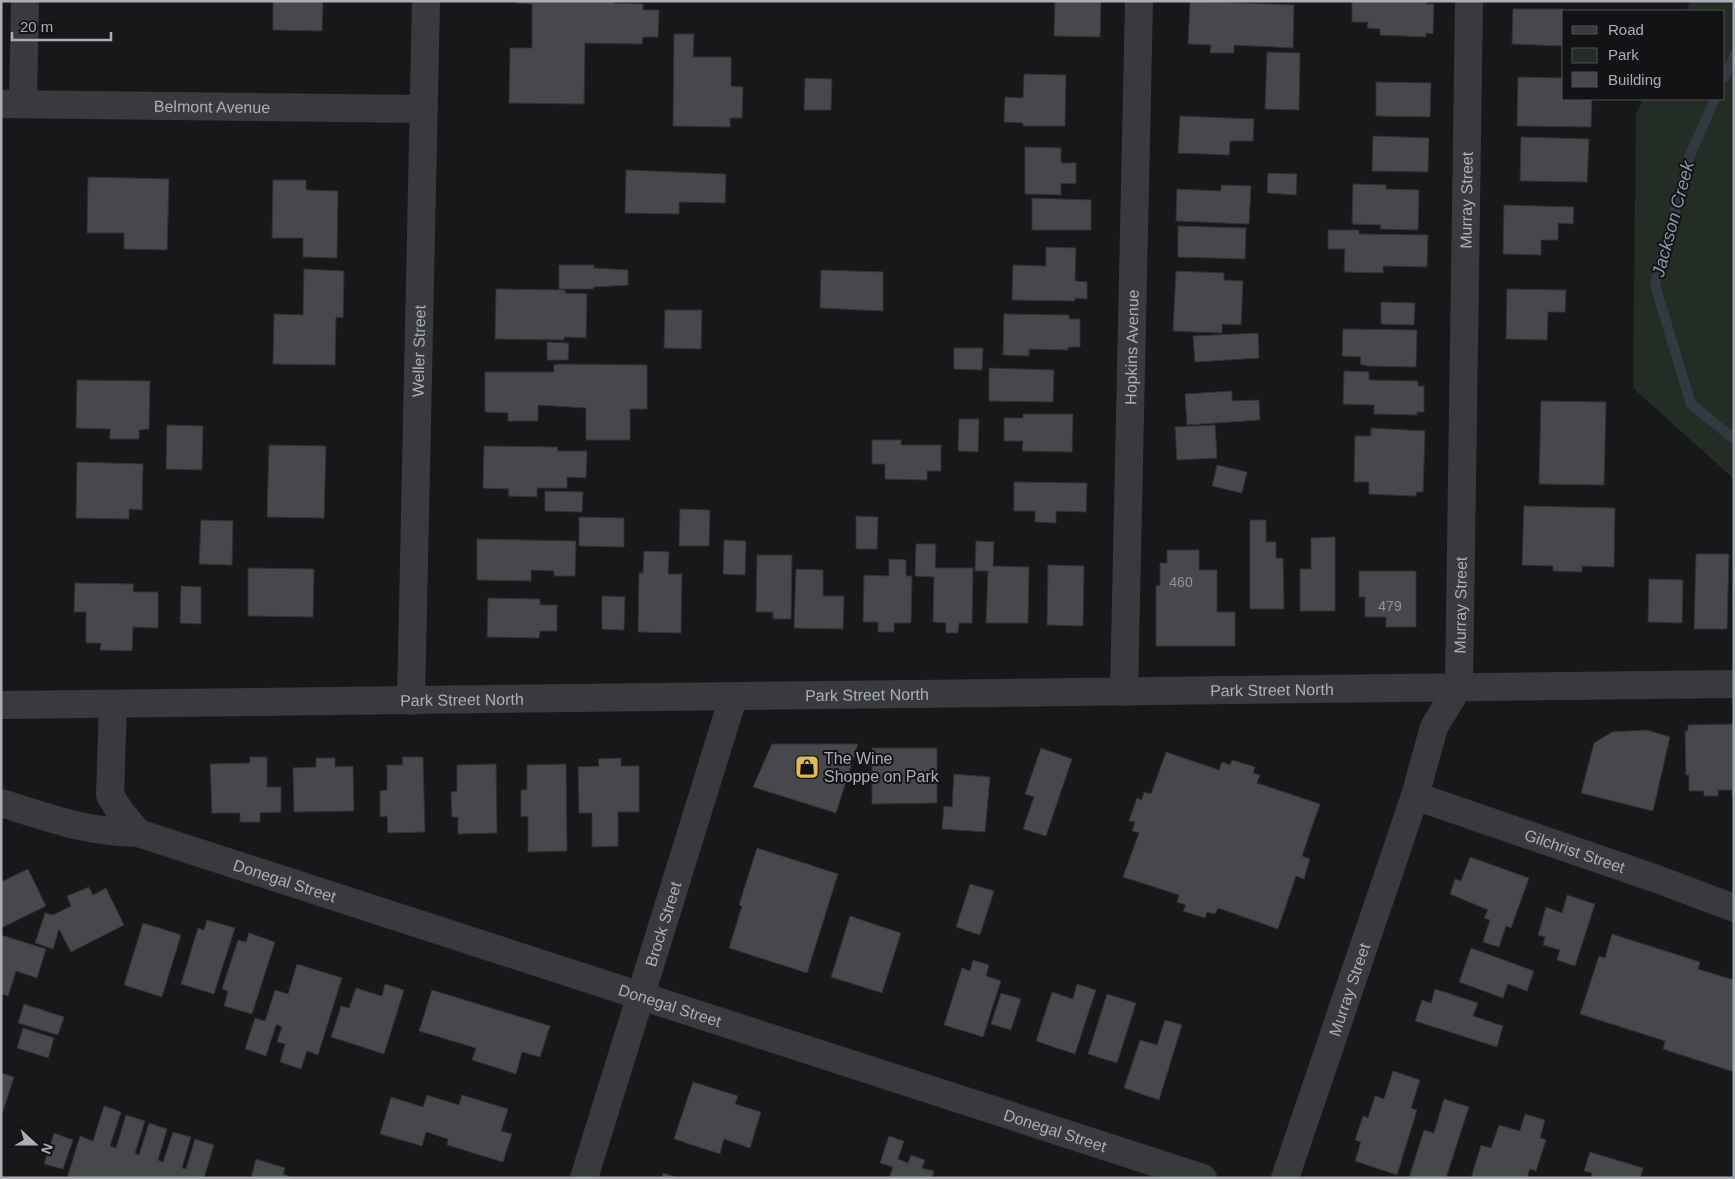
<svg xmlns="http://www.w3.org/2000/svg" width="1735" height="1179" font-family="Helvetica,sans-serif">
<style>
.green{fill:#242c26}
.lines{fill:none;stroke-linecap:round;stroke-linejoin:round}
.stream{stroke:#323941;stroke-width:10}
.building{fill:#47484c;stroke:#323235}
.minor{stroke:#393a3e;stroke-width:28}
.labels{text-anchor:middle;dominant-baseline:central;stroke-width:4;stroke-linejoin:round;paint-order:stroke}
.number-label{font-size:14px;fill:#92949d}
.street-label{font-size:16px;fill:#abaeb8;stroke:#131315}
.poi-label{font-size:16px;fill:#abaeb8;stroke:#131315;text-anchor:start}
.water-label{font-size:18px;font-style:italic;fill:#8698af;stroke:#131315}
</style>
<rect width="100%" height="100%" fill="#18181a"/>
<polygon class="green" points="1690,1 1734,1 1734,479 1633,388 1636,114 1643,99 1724,99 1724,11 1686,11"/>
<g class="lines">
<g class="stream">
<polyline points="1724,78 1734,56"/>
<polyline points="1715,99 1690,155 1655,285 1691,404 1734,439"/>
</g>
</g>
<g class="building">
<polygon points="273,1 323,1 322,31 273,30"/>
<polygon points="517,1 614,1 614,3 643,4 643,10 659,10 658,37 643,37 642,44 585,43 584,104 509,103 510,48 532,48 532,4 517,3"/>
<polygon points="1055,1 1101,1 1100,37 1054,36"/>
<polygon points="1190,1 1294,5 1293,48 1234,45 1234,53 1210,53 1211,45 1188,44"/>
<polygon points="1352,1 1427,1 1426,4 1434,4 1433,34 1426,33 1426,37 1380,35 1380,29 1367,28 1368,22 1352,22"/>
<polygon points="1513,9 1563,9 1562,46 1512,44"/>
<polygon points="674,34 694,34 693,57 731,57 731,86 743,87 742,118 730,118 730,127 673,126"/>
<polygon points="1267,52 1300,53 1299,110 1265,109"/>
<polygon points="1024,74 1066,75 1065,126 1023,126 1023,123 1004,122 1005,97 1023,98"/>
<polygon points="1518,77 1564,78 1564,99 1592,99 1591,127 1517,126"/>
<polygon points="805,78 832,79 831,110 804,110"/>
<polygon points="1376,82 1431,83 1430,117 1376,116"/>
<polygon points="1180,116 1254,119 1253,141 1230,141 1229,155 1178,153"/>
<polygon points="1373,136 1429,138 1428,172 1372,171"/>
<polygon points="1521,137 1589,139 1587,182 1520,181"/>
<polygon points="1025,147 1061,148 1061,163 1076,163 1076,184 1061,183 1061,195 1025,194"/>
<polygon points="626,170 726,174 725,203 679,202 679,214 625,213"/>
<polygon points="1268,173 1297,174 1296,195 1267,193"/>
<polygon points="88,177 169,179 167,250 124,249 124,233 87,233"/>
<polygon points="273,180 306,180 306,190 338,191 337,258 303,257 303,238 272,238"/>
<polygon points="1353,184 1386,185 1386,189 1419,190 1418,230 1380,229 1381,225 1352,224"/>
<polygon points="1221,185 1251,186 1249,224 1176,221 1177,189 1221,191"/>
<polygon points="1032,198 1091,200 1091,230 1032,230"/>
<polygon points="1504,205 1574,207 1573,224 1558,223 1558,240 1541,240 1541,255 1503,254"/>
<polygon points="1178,226 1246,228 1245,259 1178,257"/>
<polygon points="1328,230 1359,230 1359,234 1428,235 1427,267 1383,266 1383,273 1344,272 1345,249 1328,249"/>
<polygon points="1046,247 1076,248 1075,281 1087,282 1087,299 1075,298 1075,301 1012,300 1013,265 1046,266"/>
<polygon points="559,265 594,265 594,268 628,270 628,285 594,287 593,289 559,289"/>
<polygon points="304,269 344,271 343,318 336,317 335,365 273,364 274,314 303,315"/>
<polygon points="821,270 883,272 883,311 820,308"/>
<polygon points="1176,271 1224,273 1224,280 1243,281 1241,325 1222,324 1222,333 1173,331"/>
<polygon points="496,289 565,290 565,293 587,294 586,338 564,337 564,340 495,339"/>
<polygon points="1507,289 1566,290 1565,312 1548,312 1547,340 1506,339"/>
<polygon points="1381,302 1415,303 1414,325 1381,324"/>
<polygon points="665,310 702,310 701,349 664,348"/>
<polygon points="1004,314 1069,315 1069,319 1080,319 1080,347 1068,347 1068,350 1029,349 1029,356 1003,355"/>
<polygon points="1343,329 1417,330 1416,367 1367,366 1360,364 1361,357 1342,356"/>
<polygon points="1258,333 1259,358 1195,362 1193,336"/>
<polygon points="547,342 569,343 568,360 547,360"/>
<polygon points="954,348 983,348 982,370 954,369"/>
<polygon points="559,364 647,365 647,409 630,409 630,440 586,440 586,408 538,405 538,421 508,421 508,413 485,412 485,372 554,372 554,365"/>
<polygon points="989,368 1054,370 1053,402 989,401"/>
<polygon points="1344,371 1369,372 1369,380 1418,381 1418,386 1424,386 1424,412 1417,412 1417,415 1374,414 1374,405 1343,404"/>
<polygon points="77,380 150,381 149,429 139,430 139,439 110,439 110,429 76,428"/>
<polygon points="1232,391 1232,401 1259,400 1260,420 1187,425 1185,394"/>
<polygon points="1541,401 1606,402 1604,485 1539,484"/>
<polygon points="1023,414 1073,414 1072,452 1022,451 1023,441 1004,441 1004,418 1023,418"/>
<polygon points="959,419 979,419 978,452 958,451"/>
<polygon points="167,425 203,426 202,470 166,469"/>
<polygon points="1215,425 1217,458 1177,460 1175,427"/>
<polygon points="1371,428 1425,431 1423,492 1416,492 1416,496 1369,494 1369,482 1354,482 1355,436 1371,436"/>
<polygon points="872,440 901,440 901,445 941,445 941,471 927,471 927,480 885,479 885,464 872,464"/>
<polygon points="269,445 326,446 324,518 267,517"/>
<polygon points="484,446 558,447 557,451 587,451 586,478 567,477 567,488 537,488 537,497 508,496 509,489 483,488"/>
<polygon points="77,462 143,464 142,510 129,509 129,519 76,518"/>
<polygon points="1217,465 1247,472 1242,493 1212,486"/>
<polygon points="1014,482 1087,483 1086,512 1056,511 1056,523 1035,522 1035,511 1014,511"/>
<polygon points="545,491 583,492 582,512 545,511"/>
<polygon points="1524,506 1615,508 1614,567 1582,566 1582,572 1553,571 1553,566 1522,565"/>
<polygon points="680,509 710,510 709,546 679,546"/>
<polygon points="856,516 878,517 877,549 856,549"/>
<polygon points="579,517 624,518 624,547 579,546"/>
<polygon points="201,520 233,521 232,565 199,564"/>
<polygon points="1250,520 1266,520 1266,542 1276,542 1276,558 1283,558 1284,609 1250,609"/>
<polygon points="1335,537 1335,611 1300,611 1300,569 1311,569 1311,538"/>
<polygon points="477,539 576,541 575,576 554,576 554,571 531,570 531,581 477,580"/>
<polygon points="724,540 746,541 745,575 723,574"/>
<polygon points="976,541 994,542 993,566 1029,567 1028,623 986,623 988,571 975,571"/>
<polygon points="916,544 936,544 935,568 973,568 972,623 959,623 958,633 946,633 946,623 933,622 934,577 915,576"/>
<polygon points="1167,550 1199,550 1199,570 1217,570 1217,612 1235,612 1235,646 1156,646 1156,586 1160,585 1160,563 1167,563"/>
<polygon points="644,551 669,552 668,574 682,574 681,633 638,632 639,573 643,573"/>
<polygon points="1696,554 1729,554 1727,629 1694,629"/>
<polygon points="757,555 792,555 791,619 773,619 773,612 756,612"/>
<polygon points="889,559 906,560 906,576 912,576 911,623 894,623 894,632 878,632 878,622 863,622 864,575 889,576"/>
<polygon points="1048,565 1084,566 1083,626 1047,625"/>
<polygon points="248,568 314,569 313,617 248,616"/>
<polygon points="796,569 823,570 823,596 844,596 843,629 794,628"/>
<polygon points="1359,571 1416,571 1416,627 1386,627 1386,617 1365,617 1365,597 1359,597"/>
<polygon points="1649,579 1683,580 1682,623 1648,622"/>
<polygon points="75,583 134,584 133,592 158,592 158,628 133,627 132,651 100,650 101,643 86,643 86,612 74,612"/>
<polygon points="181,586 201,587 201,624 180,623"/>
<polygon points="602,596 625,597 624,630 602,629"/>
<polygon points="488,598 540,599 540,605 557,605 557,631 540,631 539,638 487,637"/>
<polygon points="1734,724 1734,795 1732,795 1732,790 1718,790 1718,796 1704,796 1704,791 1689,791 1689,775 1686,775 1685,731 1688,731 1688,725"/>
<polygon points="1647,730 1670,737 1653,811 1581,793 1594,743 1612,732"/>
<polygon points="772,744 858,744 836,813 753,787"/>
<polygon points="872,748 937,748 937,803 872,804"/>
<polygon points="1041,748 1072,759 1046,836 1023,829 1034,797 1025,794"/>
<polygon points="1166,752 1219,770 1222,762 1230,765 1232,760 1255,767 1253,773 1260,775 1257,783 1320,804 1302,856 1310,859 1304,879 1296,876 1278,929 1218,908 1215,914 1207,912 1205,918 1183,911 1186,905 1177,902 1179,895 1123,877 1139,833 1132,831 1135,822 1129,821 1137,798 1142,800 1144,792 1151,794"/>
<polygon points="250,757 267,757 267,787 281,787 281,812 260,813 260,822 240,822 240,813 212,813 210,764 250,763"/>
<polygon points="402,757 423,757 425,832 388,833 387,816 380,817 380,791 387,790 387,765 403,765"/>
<polygon points="316,758 335,758 335,767 353,766 354,811 294,812 293,768 316,767"/>
<polygon points="621,758 621,766 639,766 639,812 618,812 618,846 592,847 592,813 579,813 578,767 599,766 598,759"/>
<polygon points="496,764 497,833 458,834 458,817 452,817 451,792 457,791 457,765"/>
<polygon points="566,764 567,851 528,852 528,816 521,817 521,790 527,790 527,765"/>
<polygon points="954,774 990,777 985,832 942,829 944,806 952,807"/>
<polygon points="757,848 838,874 807,973 729,948 742,906 739,905"/>
<polygon points="1470,857 1529,878 1511,928 1506,926 1499,947 1483,942 1490,920 1484,918 1488,910 1450,894 1455,879 1461,881"/>
<polygon points="28,869 46,906 1,928 1,882"/>
<polygon points="970,884 994,891 980,935 956,927"/>
<polygon points="89,887 93,895 106,888 124,925 71,952 59,929 53,949 35,943 45,913 53,915 71,906 67,896"/>
<polygon points="1567,895 1595,904 1575,966 1557,960 1560,950 1543,945 1545,937 1538,935 1546,907 1562,913"/>
<polygon points="850,916 901,933 882,993 831,977"/>
<polygon points="207,920 235,928 214,994 181,984 198,928 204,930"/>
<polygon points="143,923 181,935 162,997 124,985"/>
<polygon points="249,933 275,942 252,1014 224,1006 228,991 222,989 238,940 246,942"/>
<polygon points="1612,934 1700,962 1698,969 1734,980 1734,1072 1663,1049 1665,1041 1580,1014 1599,956 1605,958"/>
<polygon points="1,935 46,949 37,978 16,971 8,996 1,994"/>
<polygon points="1471,948 1534,971 1527,991 1508,984 1503,998 1459,982"/>
<polygon points="973,960 989,965 986,976 1001,981 983,1037 944,1025 962,968 970,971"/>
<polygon points="297,964 342,978 318,1055 307,1051 301,1069 280,1062 285,1044 277,1042 282,1027 278,1025 276,1025 266,1056 245,1049 255,1018 265,1021 275,990 288,994"/>
<polygon points="385,984 404,990 384,1054 331,1037 341,1006 349,1008 356,988 382,996"/>
<polygon points="1077,984 1096,990 1075,1054 1036,1041 1052,992 1073,999"/>
<polygon points="1435,989 1478,1003 1473,1016 1503,1026 1497,1047 1415,1021 1422,1000 1431,1003"/>
<polygon points="432,990 550,1026 540,1057 522,1052 516,1074 472,1060 476,1048 419,1031"/>
<polygon points="1001,993 1021,999 1011,1030 991,1024"/>
<polygon points="1107,994 1136,1003 1117,1063 1088,1054"/>
<polygon points="24,1004 64,1017 58,1035 18,1023"/>
<polygon points="1165,1020 1182,1025 1159,1100 1124,1088 1140,1040 1157,1045"/>
<polygon points="23,1028 54,1038 48,1058 17,1048"/>
<polygon points="1393,1071 1420,1080 1411,1108 1417,1110 1397,1175 1355,1161 1361,1142 1355,1140 1363,1116 1368,1118 1375,1096 1384,1099"/>
<polygon points="1,1073 14,1077 3,1111 1,1111"/>
<polygon points="693,1082 738,1096 735,1104 761,1112 750,1148 724,1139 720,1154 674,1139"/>
<polygon points="427,1095 459,1105 462,1095 508,1109 501,1131 512,1134 503,1162 447,1145 448,1139 426,1132 422,1146 380,1134 391,1097 423,1107"/>
<polygon points="1444,1099 1469,1107 1446,1178 1409,1178 1424,1130 1434,1133"/>
<polygon points="104,1106 121,1112 110,1146 116,1148 126,1115 145,1121 135,1153 139,1155 149,1123 167,1129 158,1160 163,1162 173,1132 191,1137 182,1168 186,1169 195,1139 214,1145 204,1178 67,1178 80,1136 93,1141"/>
<polygon points="1525,1114 1545,1120 1540,1138 1546,1140 1536,1171 1530,1169 1527,1178 1471,1178 1481,1145 1491,1148 1499,1125 1520,1131"/>
<polygon points="54,1133 73,1140 63,1169 44,1164"/>
<polygon points="889,1136 904,1141 898,1159 908,1163 911,1155 925,1160 922,1168 934,1171 932,1178 889,1178 893,1167 880,1163"/>
<polygon points="1590,1152 1643,1168 1640,1178 1591,1178 1592,1173 1584,1171"/>
<polygon points="256,1159 285,1168 283,1174 294,1178 251,1178"/>
<polygon points="663,1173 679,1178 662,1178"/>
</g>
<g class="lines">
<g class="minor">
<path id="s1" d="M1,104L424,109"/>
<polyline points="23,104 25,1"/>
<path id="s2" d="M1124,692L1139,1"/>
<path id="s3" d="M411,701L426,1"/>
<polyline points="113,704 110,795 119,810 138,833"/>
<path id="s4" d="M1,705L1734,684"/>
<path id="s5" d="M1415,796L1654,878L1734,908"/>
<path id="s6" d="M1,803C50,818 85,832 138,833L1203,1178"/>
<path id="s7" d="M584,1178L733,698"/>
<path id="s8" d="M1285,1178L1415,796L1434,727L1459,686L1469,1"/>
</g>
</g>
<defs>
<g id="shop-square" transform="scale(1.25)"><rect x="-9" y="-9" width="18" height="18" rx="4" fill="#e0bc4a" stroke="#131315"/><path d="M-5-2.5h2.3a2.7 3.5 0 0 1 5.4 0H5L5.5 6h-11ZM-1.5-2.5h3a1.5 2.3 0 0 0-3 0Z" fill="#111"/></g>
</defs>
<g fill-rule="evenodd">
<use href="#shop-square" x="807" y="767"/>
</g>
<g class="labels">
<g class="number-label">
<text x="1181" y="582">460</text>
<text x="1390" y="606">479</text>
</g>
<g class="street-label">
<text stroke="none"><textPath href="#s1" startOffset="211">Belmont Avenue</textPath></text>
<text stroke="none"><textPath href="#s8" startOffset="1009">Murray Street</textPath></text>
<text stroke="none"><textPath href="#s2" startOffset="345">Hopkins Avenue</textPath></text>
<text stroke="none"><textPath href="#s3" startOffset="350">Weller Street</textPath></text>
<text stroke="none"><textPath href="#s8" startOffset="604">Murray Street</textPath></text>
<text stroke="none"><textPath href="#s4" startOffset="1271">Park Street North</textPath></text>
<text stroke="none"><textPath href="#s4" startOffset="866">Park Street North</textPath></text>
<text stroke="none"><textPath href="#s4" startOffset="461">Park Street North</textPath></text>
<text stroke="none"><textPath href="#s5" startOffset="169">Gilchrist Street</textPath></text>
<text stroke="none"><textPath href="#s6" startOffset="295">Donegal Street</textPath></text>
<text stroke="none"><textPath href="#s7" startOffset="266">Brock Street</textPath></text>
<text stroke="none"><textPath href="#s8" startOffset="199">Murray Street</textPath></text>
<text stroke="none"><textPath href="#s6" startOffset="700">Donegal Street</textPath></text>
<text stroke="none"><textPath href="#s6" startOffset="1105">Donegal Street</textPath></text>
</g>
<g class="poi-label">
<text x="824" y="758">The Wine<tspan x="824" dy="18">Shoppe on Park</tspan></text>
</g>
<g class="water-label">
<text transform="translate(1673 219) rotate(-75)">Jackson Creek</text>
</g>
</g>
<rect width="1735" height="1179" fill="none" stroke="#abaeb8" stroke-width="5"/>
<rect x="1562" y="10" width="162" height="90" fill="#131315" stroke="#505156"/>
<rect x="1572" y="26" width="25" height="8" fill="#393a3e" stroke="#505156"/>
<text x="1608" y="35" font-size="15" fill="#abaeb8">Road</text>
<rect x="1572" y="48" width="25" height="15" fill="#242c26" stroke="#505156"/>
<text x="1608" y="60" font-size="15" fill="#abaeb8">Park</text>
<rect x="1572" y="72" width="25" height="15" fill="#47484c" stroke="#505156"/>
<text x="1608" y="85" font-size="15" fill="#abaeb8">Building</text>
<g transform="translate(35 1144) rotate(111)" stroke="#131315" stroke-width="4" paint-order="stroke">
<path d="M0-4L9 19L0 12L-9 19Z" fill="#abaeb8"/>
<text y="-8" font-size="14" font-weight="bold" text-anchor="middle" fill="#abaeb8">N</text>
</g>
<path d="M12 32v8h99v-8" fill="none" stroke="#abaeb8" stroke-width="2.5"/>
<text x="20" y="32" font-size="15" fill="#abaeb8" stroke="#131315" stroke-width="4" paint-order="stroke">20 m</text>
</svg>
